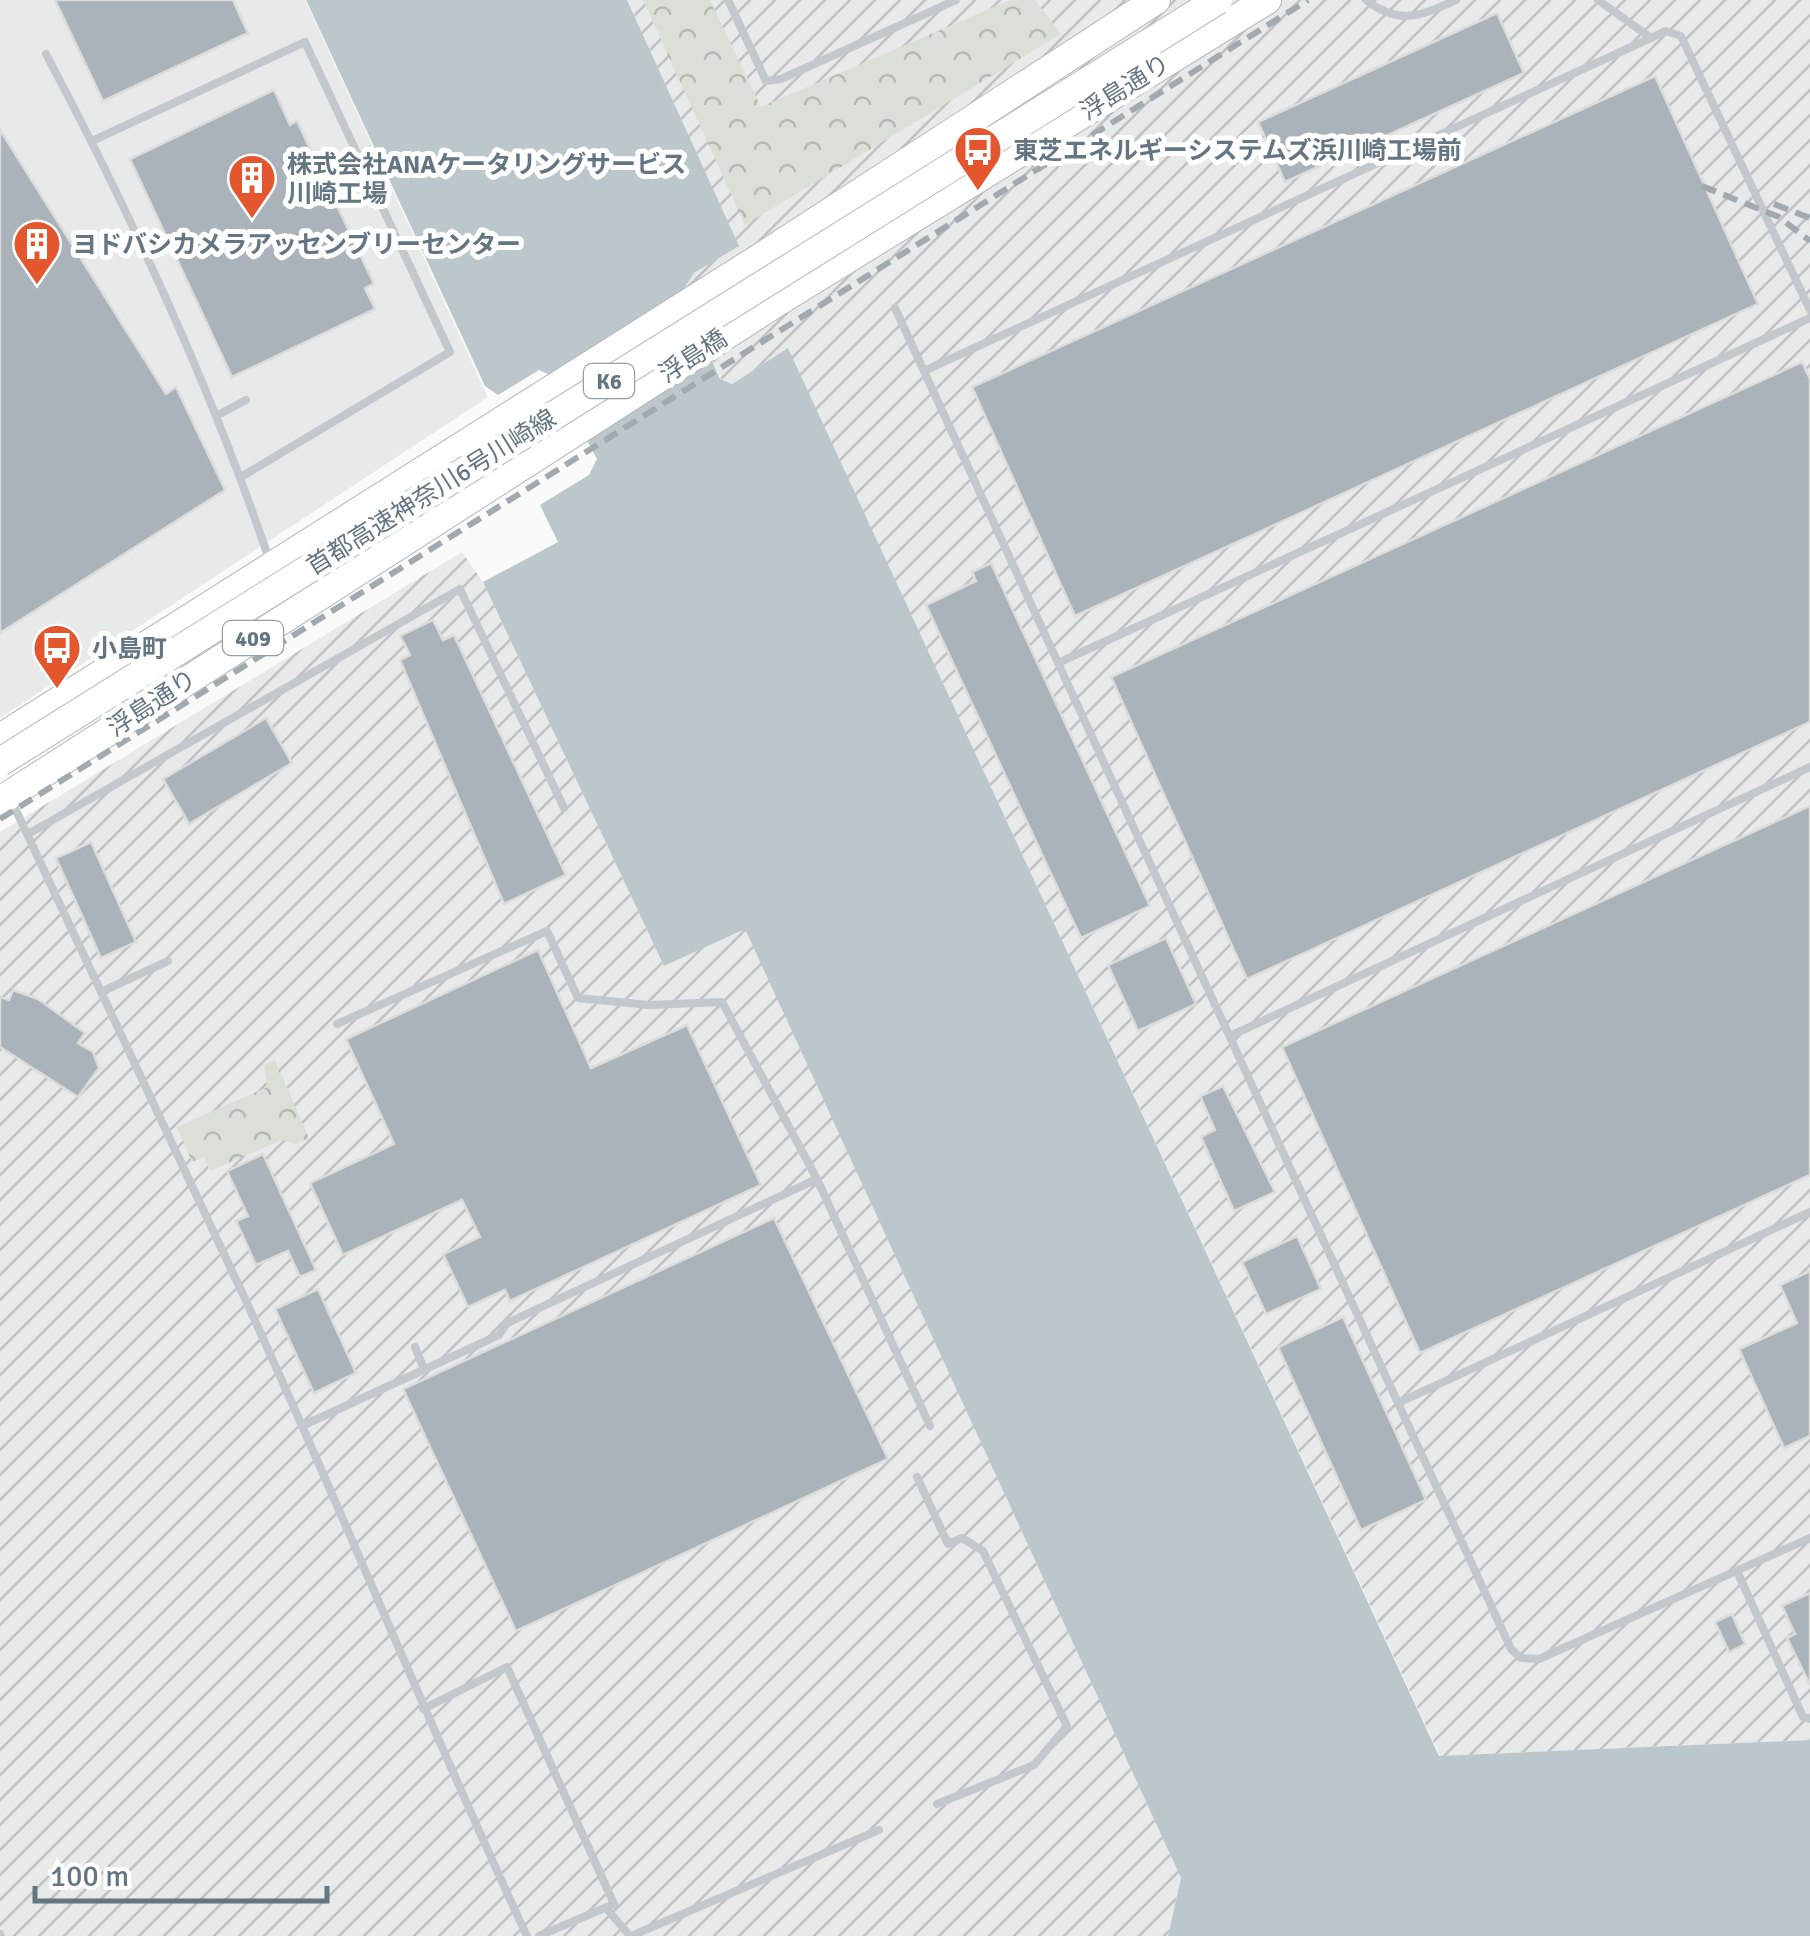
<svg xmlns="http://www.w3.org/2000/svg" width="1810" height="1936" font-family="Signika,'Noto Sans JP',sans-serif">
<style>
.built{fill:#e8e9e9}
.industrial{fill:url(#industrial-furrows)}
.forest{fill:url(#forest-crowns)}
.water{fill:#bbc7cb}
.building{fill:#aab3b9;stroke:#dcdcda;stroke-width:2.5}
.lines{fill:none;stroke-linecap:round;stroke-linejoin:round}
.highway-casing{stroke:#b4b9bd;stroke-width:30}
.lane{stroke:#c3c8cc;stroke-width:8}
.highway{stroke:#fff;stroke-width:28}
.rail{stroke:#a2aab0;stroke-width:6;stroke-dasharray:15 8;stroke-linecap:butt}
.highway-bridge-casing{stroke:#b4b9bd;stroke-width:30;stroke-linecap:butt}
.highway-bridge{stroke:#fff;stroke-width:28}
.labels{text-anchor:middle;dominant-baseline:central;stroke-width:10;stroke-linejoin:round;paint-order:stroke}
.shield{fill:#fff;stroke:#939fa8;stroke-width:2.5}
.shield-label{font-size:22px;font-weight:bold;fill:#657683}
.street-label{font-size:25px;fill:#657683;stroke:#fff}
.poi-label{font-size:25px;font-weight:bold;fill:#657683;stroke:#fff;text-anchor:start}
</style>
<defs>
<pattern id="industrial-furrows" width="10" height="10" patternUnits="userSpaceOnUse" patternTransform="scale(2.5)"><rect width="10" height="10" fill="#e8e9e9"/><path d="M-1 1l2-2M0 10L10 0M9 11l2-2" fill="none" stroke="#c0c1c2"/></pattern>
<pattern id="forest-crowns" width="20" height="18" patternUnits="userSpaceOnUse" patternTransform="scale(2.5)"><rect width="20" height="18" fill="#dadfd7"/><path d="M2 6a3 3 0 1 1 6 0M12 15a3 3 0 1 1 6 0" fill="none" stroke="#b4b9b4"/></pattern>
</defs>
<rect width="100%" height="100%" fill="#fafaf8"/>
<polygon class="built" points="0,0 305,0 488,397 0,718"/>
<g class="industrial">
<polygon points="627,0 1810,0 1810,1740 1440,1756 788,349 731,384 721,379 682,292 694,273 738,245"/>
<polygon points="462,552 483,582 664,966 745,928 1181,1878 1168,1936 0,1936 0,832"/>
</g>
<g class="forest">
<polygon points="643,0 710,0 761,107 1010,0 1035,0 1061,34 745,225"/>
<polygon points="275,1060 309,1138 296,1144 282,1140 210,1171 204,1157 192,1162 177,1127 267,1087 264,1065"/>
</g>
<polygon class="water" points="306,0 627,0 739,246 694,273 682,292 720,379 732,384 788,348 1439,1756 1810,1740 1810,1936 1168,1936 1181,1878 745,929 664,966 483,582 558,542 540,505 589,475 597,459 552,376 539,370 498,395 485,386"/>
<g class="building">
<polygon points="55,0 233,0 248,33 103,101"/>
<polygon points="1497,13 1524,73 1285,182 1258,122"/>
<polygon points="1655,76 1758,304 1075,616 972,387"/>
<polygon points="274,90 290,125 297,121 374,284 365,288 375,309 232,377 130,159"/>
<polygon points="0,130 166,394 176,387 225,490 0,633"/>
<polygon points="1802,362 1810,379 1810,722 1247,979 1111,677"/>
<polygon points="991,563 1150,906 1081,938 926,605 976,581 972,572"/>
<polygon points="433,620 443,640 454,635 566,875 504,904 400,660 410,655 400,636"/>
<polygon points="266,718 292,763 189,824 163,779"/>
<polygon points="1810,806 1810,1175 1420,1353 1282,1047"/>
<polygon points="91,842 136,942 101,958 56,858"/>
<polygon points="1166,938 1196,1004 1138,1031 1108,965"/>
<polygon points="538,950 591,1068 687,1025 761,1185 510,1301 505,1290 468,1307 443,1254 480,1237 462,1200 343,1255 310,1183 394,1144 346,1039"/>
<polygon points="13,990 38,999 85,1033 78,1043 93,1052 99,1068 78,1097 0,1047 0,997 9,1000"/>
<polygon points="1223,1086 1275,1192 1234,1211 1201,1137 1215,1130 1200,1096"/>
<polygon points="263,1154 316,1270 300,1277 288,1251 256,1265 236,1221 248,1216 227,1171"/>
<polygon points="774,1218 888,1459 516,1631 403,1389"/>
<polygon points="1297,1236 1321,1289 1266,1314 1242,1262"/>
<polygon points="1810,1271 1810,1436 1784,1448 1739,1349 1797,1323 1780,1285"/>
<polygon points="318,1289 356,1373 314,1393 275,1309"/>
<polygon points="1343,1317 1426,1500 1361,1530 1278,1347"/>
<polygon points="1810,1593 1810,1685 1787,1638 1795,1634 1782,1606"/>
<polygon points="1732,1614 1745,1644 1729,1652 1715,1622"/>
</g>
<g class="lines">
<g class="highway-casing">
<g id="highway">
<polyline points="0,738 758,259 1156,0"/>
<polyline points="0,801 779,301 1267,0"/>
</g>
</g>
<g class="lane">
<polyline points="728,0 766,81 781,79 956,0"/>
<path d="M1366,0C1400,26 1420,16 1456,0"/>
<polyline points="1598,0 1651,38"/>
<path d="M46,54C133,218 211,387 270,562"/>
<polyline points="92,141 305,42 450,352 241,477"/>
<polyline points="895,308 1511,1649 1521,1658 1539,1659 1810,1538"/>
<polyline points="924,371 1666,31 1681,36 1810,310"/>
<polyline points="218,415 246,400"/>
<polyline points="1058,663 1810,318"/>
<path d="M12,802C90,968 169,1134 246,1301C343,1512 429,1726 527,1936"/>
<polyline points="28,834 460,589 564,808"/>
<polyline points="101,992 168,961"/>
<polyline points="1230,1036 1810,767"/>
<polyline points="817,1179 930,1426"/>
<polyline points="415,1347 424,1369"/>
<polyline points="1398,1403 1810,1212"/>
<polyline points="302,1426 499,1335 507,1323 817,1179 722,1002 649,1005 578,998 547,931 337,1024"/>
<polyline points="917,1477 948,1544 962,1538 983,1551 1067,1726 1034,1765 937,1804"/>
<polyline points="1737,1571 1803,1717 1810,1719"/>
<polyline points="423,1709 507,1667 614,1904 539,1936"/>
<polyline points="606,1908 630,1936"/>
<polyline points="0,1934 1,1936"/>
<polyline points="631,1936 879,1830"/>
</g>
<use href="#highway" class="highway"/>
<g class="rail">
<polyline points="1702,186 1779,217 1810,241"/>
<polyline points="1774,204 1810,218"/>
<polyline points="0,819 1308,0"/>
</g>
<g class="highway-bridge-casing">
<polyline id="highway-bridge" points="0,762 1218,0"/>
</g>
<use href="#highway-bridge" class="highway-bridge"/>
</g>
<defs>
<g id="bus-pin" transform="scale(2.5)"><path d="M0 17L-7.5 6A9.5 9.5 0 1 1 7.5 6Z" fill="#e4572e" stroke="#fff"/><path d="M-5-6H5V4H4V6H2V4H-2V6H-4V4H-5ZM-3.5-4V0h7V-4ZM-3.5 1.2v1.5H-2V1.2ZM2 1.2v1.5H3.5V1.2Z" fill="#fff"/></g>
<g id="building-pin" transform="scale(2.5)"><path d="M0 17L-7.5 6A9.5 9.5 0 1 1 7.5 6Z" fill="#e4572e" stroke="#fff"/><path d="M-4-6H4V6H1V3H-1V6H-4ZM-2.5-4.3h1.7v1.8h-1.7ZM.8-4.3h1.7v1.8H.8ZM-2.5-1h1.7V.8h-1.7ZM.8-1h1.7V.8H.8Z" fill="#fff"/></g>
</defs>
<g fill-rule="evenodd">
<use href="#bus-pin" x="978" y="150"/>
<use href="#building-pin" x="252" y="178"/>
<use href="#building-pin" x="37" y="244"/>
<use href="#bus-pin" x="57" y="648"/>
</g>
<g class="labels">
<g class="shield">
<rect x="584" y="364" width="50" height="34" rx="8"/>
<rect x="223" y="621" width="60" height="34" rx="8"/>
</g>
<g class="shield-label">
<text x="609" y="381">K6</text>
<text x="253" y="638">409</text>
</g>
<g class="street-label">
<text transform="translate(1125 87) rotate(-32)">浮島通り</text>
<text transform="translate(693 356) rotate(-33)">浮島橋</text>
<text transform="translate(431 492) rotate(-32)">首都高速神奈川6号川崎線</text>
<text transform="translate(152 703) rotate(-33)">浮島通り</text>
</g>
<g class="poi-label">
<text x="1013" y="150">東芝エネルギーシステムズ浜川崎工場前</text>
<text x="287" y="164">株式会社ANAケータリングサービス<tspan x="287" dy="29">川崎工場</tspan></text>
<text x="72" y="244">ヨドバシカメラアッセンブリーセンター</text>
<text x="92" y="648">小島町</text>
</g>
</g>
<path d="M35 1886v15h292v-15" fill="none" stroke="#657683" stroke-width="5"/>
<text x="50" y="1886" font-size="30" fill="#657683" stroke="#ffffff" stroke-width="8" paint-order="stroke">100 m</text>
</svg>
